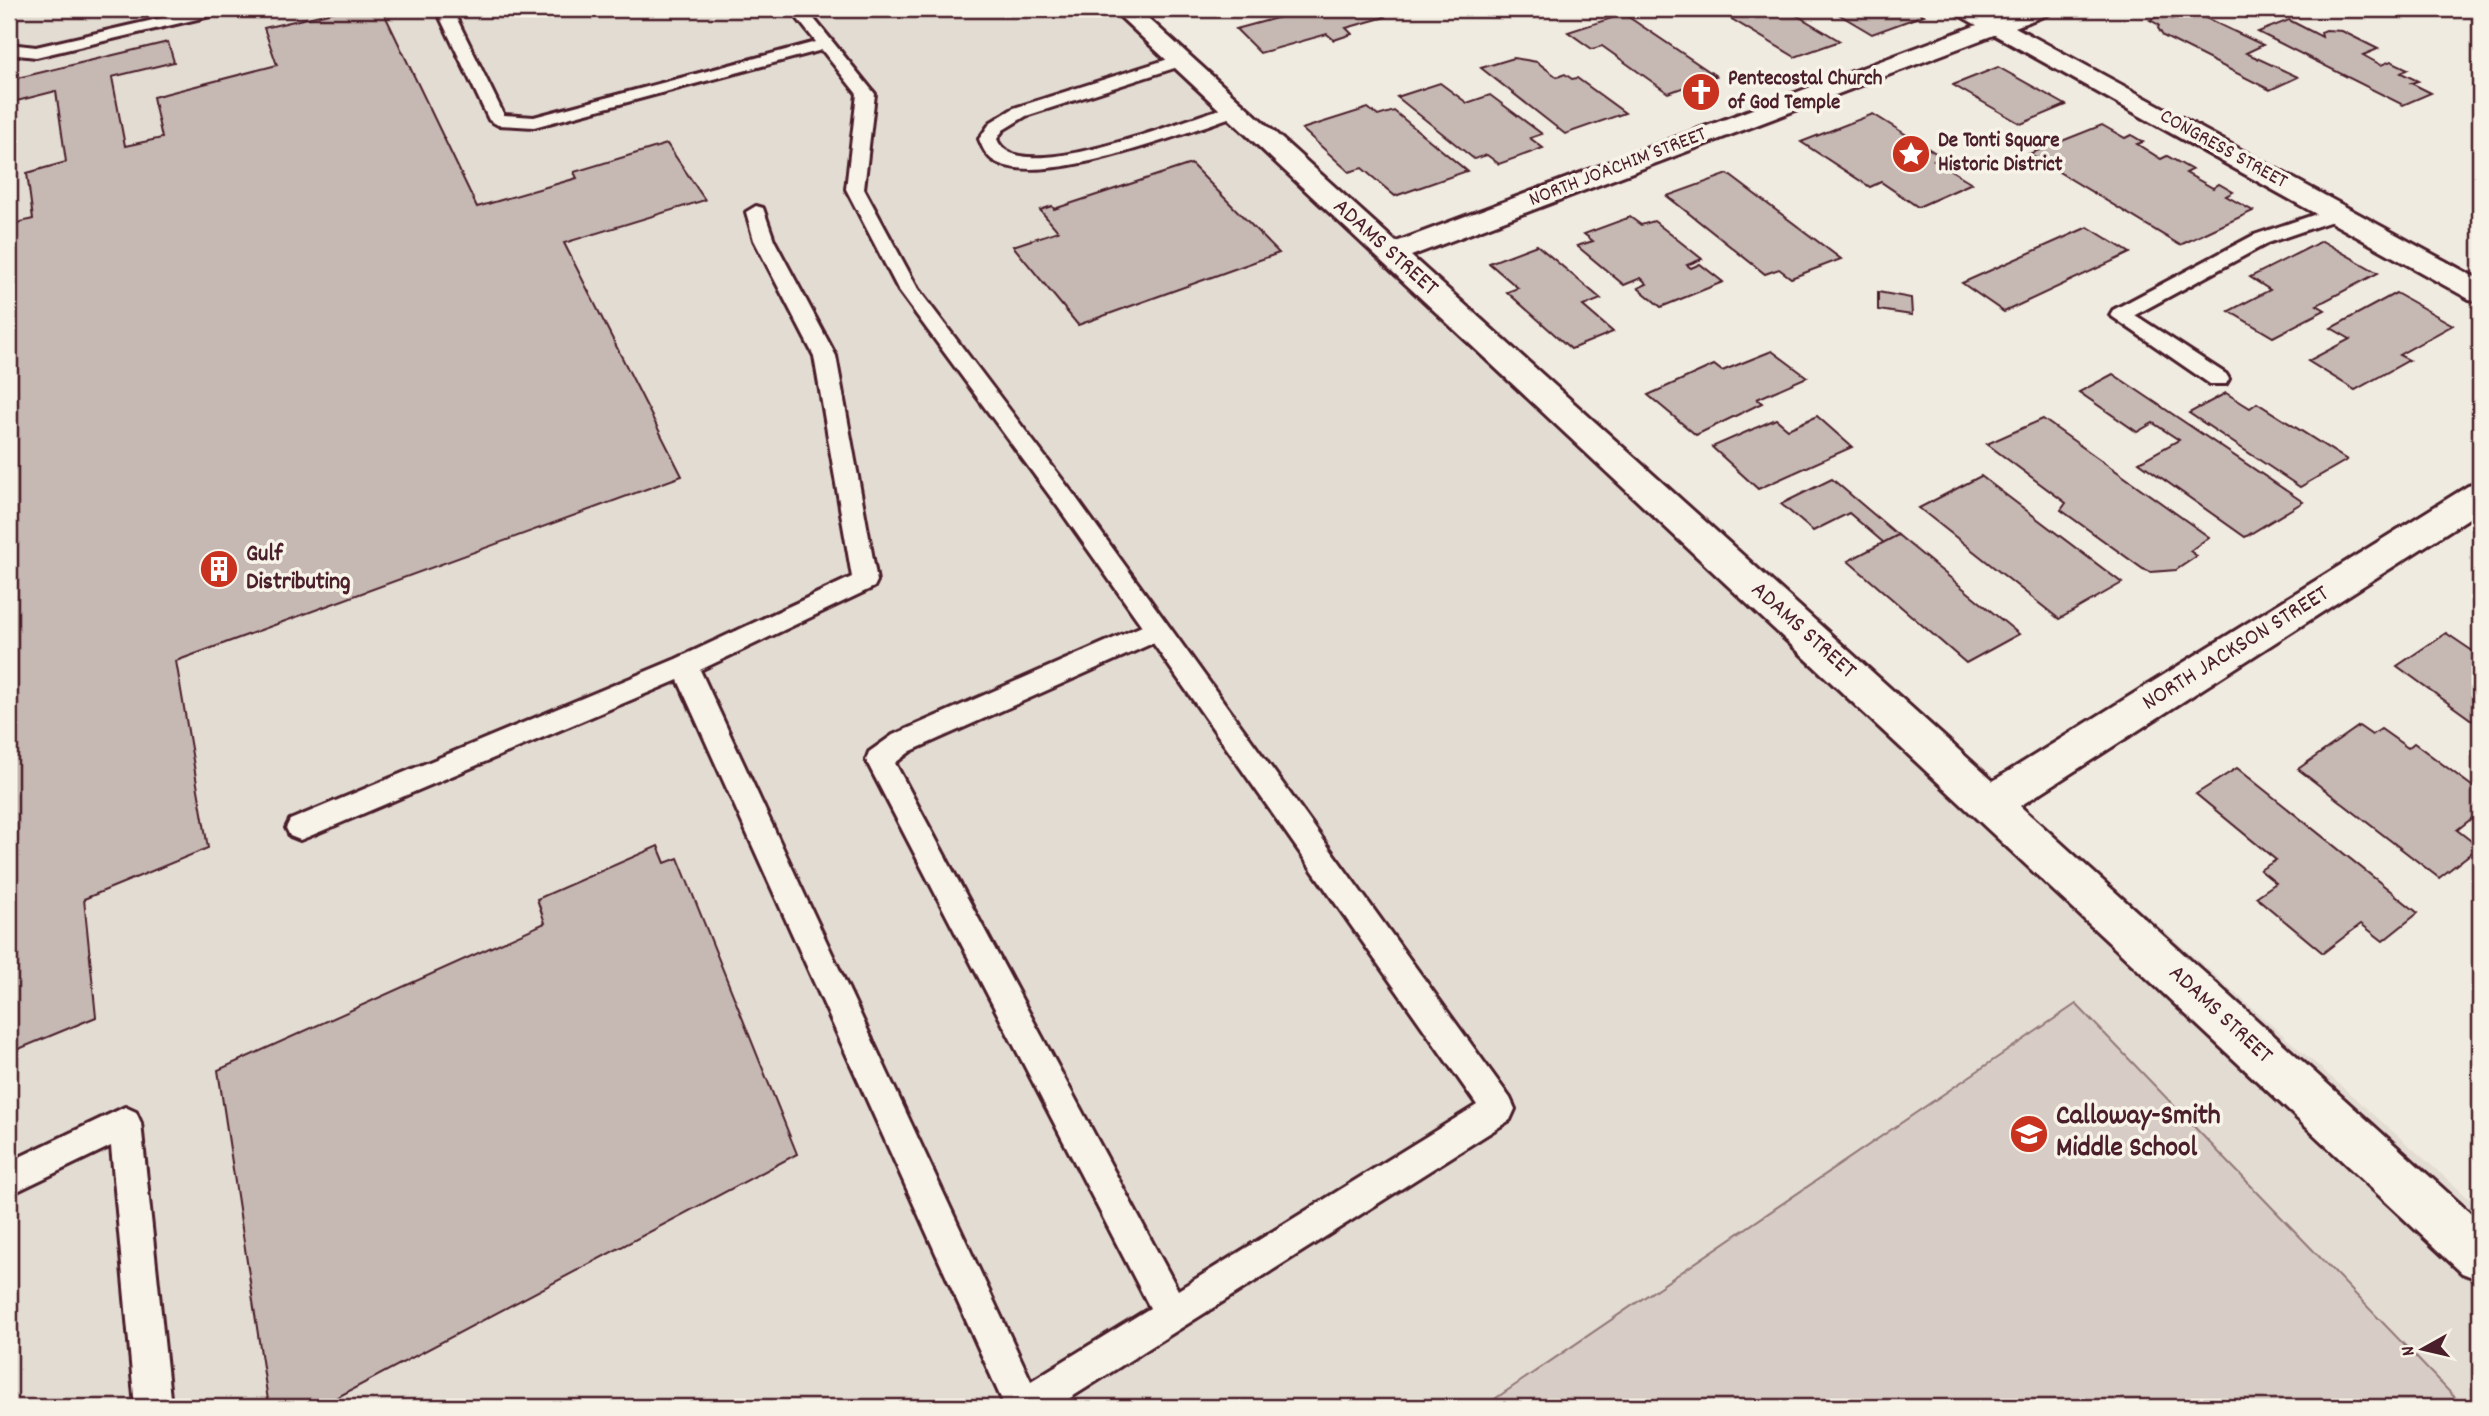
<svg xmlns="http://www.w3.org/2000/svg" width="2489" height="1416" font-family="Dekko,sans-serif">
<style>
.built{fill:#e3dcd2}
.green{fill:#d8cdc6;stroke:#917678;stroke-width:2}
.building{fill:#c6b8b3;stroke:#4a1f2b;stroke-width:2}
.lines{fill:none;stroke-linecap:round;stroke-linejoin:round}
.service-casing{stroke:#4a1f2b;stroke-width:6}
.minor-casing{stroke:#4a1f2b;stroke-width:6}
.tertiary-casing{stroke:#4a1f2b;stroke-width:6}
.service{fill:#f7f3e8;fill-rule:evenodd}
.minor{fill:#f7f3e8;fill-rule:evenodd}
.tertiary{fill:#f7f3e8;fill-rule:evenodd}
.labels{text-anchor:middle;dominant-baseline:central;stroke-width:7;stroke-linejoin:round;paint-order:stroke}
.far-poi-label{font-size:21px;font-weight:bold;fill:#4a1f2b;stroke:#f7f3e8;text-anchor:start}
.far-street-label{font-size:21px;fill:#4a1f2b;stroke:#f7f3e8}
.street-label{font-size:24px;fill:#4a1f2b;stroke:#f7f3e8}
.poi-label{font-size:24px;font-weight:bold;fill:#4a1f2b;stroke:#f7f3e8;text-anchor:start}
.near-poi-label{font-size:28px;font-weight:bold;fill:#4a1f2b;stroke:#f7f3e8;text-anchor:start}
</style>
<rect width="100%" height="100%" fill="#f0ebe0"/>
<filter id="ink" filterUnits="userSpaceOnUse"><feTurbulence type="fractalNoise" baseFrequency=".0143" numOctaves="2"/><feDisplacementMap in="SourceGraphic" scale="14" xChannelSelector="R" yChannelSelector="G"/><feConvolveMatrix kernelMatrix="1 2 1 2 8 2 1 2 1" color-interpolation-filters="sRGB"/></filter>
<g filter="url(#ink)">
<polygon class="built" points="9,9 1115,9 2480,1208 2480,1407 9,1407"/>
<polygon class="green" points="2076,1004 2464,1407 1483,1407"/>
<g class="building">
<polygon points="346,9 382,9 477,207 577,178 574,172 667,144 705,200 564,243 682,476 176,661 208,848 84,899 96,1017 9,1053 9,225 33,219 27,173 66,162 56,91 9,103 9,80 168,42 174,62 112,77 125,146 162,138 153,97 277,65 264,28"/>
<polygon points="1310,9 1375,9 1385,17 1346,28 1352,34 1334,40 1327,34 1260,53 1236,29"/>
<polygon points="1715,9 1786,9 1840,41 1795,57"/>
<polygon points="1830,9 1913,9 1924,15 1872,34"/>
<polygon points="2191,11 2263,45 2246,53 2298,77 2270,90 2163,36 2158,28 2159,25 2150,20 2162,14 2172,19"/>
<polygon points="1624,14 1716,76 1668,93 1602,46 1592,49 1568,32"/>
<polygon points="2289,20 2322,37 2321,32 2326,30 2342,31 2378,49 2363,55 2381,65 2391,61 2408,69 2401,73 2418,81 2411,83 2431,93 2403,105 2258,32"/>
<polygon points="1514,58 1537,62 1557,77 1565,74 1572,79 1577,78 1625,113 1565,134 1481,68"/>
<polygon points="1998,67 2066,105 2021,124 1953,85"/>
<polygon points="1440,83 1467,103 1490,95 1542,134 1530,138 1543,148 1499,164 1487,155 1474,159 1397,97"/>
<polygon points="1368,108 1378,116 1394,111 1467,171 1395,196 1362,168 1349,172 1302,129"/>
<polygon points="1873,114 1942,157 1934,160 1972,183 1918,207 1881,182 1870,187 1801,142"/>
<polygon points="2102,125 2125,138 2131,135 2143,142 2137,144 2161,159 2167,156 2192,170 2186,173 2213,188 2219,184 2233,192 2226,196 2253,211 2180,245 2029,154"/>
<polygon points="1191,164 1279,253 1078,325 1013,246 1058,231 1040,210 1052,206 1054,209"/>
<polygon points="1728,174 1841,259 1791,278 1779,269 1765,274 1667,196"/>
<polygon points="1630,217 1641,225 1654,221 1702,259 1687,265 1691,268 1700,264 1723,282 1661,307 1638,288 1647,284 1641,278 1624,285 1577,246 1593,241 1584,234"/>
<polygon points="2088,227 2130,253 2004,312 1962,283"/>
<polygon points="2322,241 2378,273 2317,305 2325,310 2273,337 2229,311 2270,290 2250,277"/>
<polygon points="1537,245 1601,299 1583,306 1613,332 1571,349 1507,292 1518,288 1489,263"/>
<polygon points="1878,292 1911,298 1912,315 1878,310"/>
<polygon points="2396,293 2453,325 2399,355 2409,360 2355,390 2308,361 2350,339 2331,328"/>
<polygon points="1772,351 1807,377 1757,399 1762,403 1696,435 1648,395 1714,365 1722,371"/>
<polygon points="2113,374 2303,502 2245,537 2139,462 2179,440 2153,423 2137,432 2079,392"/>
<polygon points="2226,393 2250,408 2257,403 2347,460 2300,487 2189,413"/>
<polygon points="1817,416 1852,447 1758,489 1712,447 1776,419 1788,429"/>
<polygon points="2043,419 2209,537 2190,551 2197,556 2176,570 2151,572 2143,569 2061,510 2066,503 1987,444"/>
<polygon points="1981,476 2122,583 2059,619 1919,508"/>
<polygon points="1832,479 1898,535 1884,543 1849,513 1813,531 1781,504"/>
<polygon points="1898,535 2019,634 1966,663 1848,561"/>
<polygon points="2446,633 2480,656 2480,726 2397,666"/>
<polygon points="2359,726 2372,735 2381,729 2408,748 2414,743 2480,792 2476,796 2480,800 2480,812 2457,830 2479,847 2439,878 2298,769"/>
<polygon points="2237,768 2418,913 2383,941 2361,924 2323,953 2256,897 2276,883 2260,870 2276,860 2196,794"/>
<polygon points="658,846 665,863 678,858 797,1154 319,1407 269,1407 218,1070 545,923 537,899"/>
</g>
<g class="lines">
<g class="service-casing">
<g id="service">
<polygon points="9,9 20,9 9,15"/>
<polygon points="201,9 229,9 227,12 36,57 9,54 9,44 36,47"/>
<path d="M436,9H452L504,115L534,117L816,42L790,9H806L875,94L864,189L918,289L1074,495L1510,1098L1515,1109L1510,1120L1056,1407H1005L678,680L310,836L300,840L290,836L286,828L290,820L676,659L852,577L814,356L754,240L746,212L756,206L763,208L774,240L836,356L877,581L874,587L700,670L1031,1381L1150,1308L866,760L869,752L893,735L1142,626L1058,507L899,291L846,189L857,94L822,50L534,127L498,125L489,120ZM1153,643L1477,1105L1178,1290L895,763L911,751Z"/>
<path d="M1181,55L1187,56L1190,60L1187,64L1026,116L1003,130L997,139C1016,192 1195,114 1234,105L1240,106L1243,110L1240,114C1189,131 1041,190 994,161C986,156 982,147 979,139L991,122L1014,108Z"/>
<polygon points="2337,207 2344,209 2347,213 2344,217 2268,243 2135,315 2226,374 2229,379 2226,384 2210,384 2110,315 2113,310 2254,235"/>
<polygon points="125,1107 136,1112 141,1123 171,1407 135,1407 111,1146 9,1195 9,1162"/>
</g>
</g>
<g class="minor-casing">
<polygon id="minor" points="1112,9 1138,9 1396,242 2020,9 2053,9 2049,14 1411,256 1993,781 2468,486 2480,483 2480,511 2020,806 2480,1222 2480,1280 2462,1273"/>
</g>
<g class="tertiary-casing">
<polygon id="tertiary" points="1953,9 1982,9 2480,280 2480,301 2469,299 1957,14"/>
</g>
<use href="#service" class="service"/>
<use href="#minor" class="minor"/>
<use href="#tertiary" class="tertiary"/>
</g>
</g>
<defs>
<g id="church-disc" transform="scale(2.0125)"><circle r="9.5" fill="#c8321e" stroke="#f7f3e8"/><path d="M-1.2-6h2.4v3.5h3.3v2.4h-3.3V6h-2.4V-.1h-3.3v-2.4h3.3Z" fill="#fff"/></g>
<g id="sight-disc" transform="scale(2.0125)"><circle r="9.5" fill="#c8321e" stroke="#f7f3e8"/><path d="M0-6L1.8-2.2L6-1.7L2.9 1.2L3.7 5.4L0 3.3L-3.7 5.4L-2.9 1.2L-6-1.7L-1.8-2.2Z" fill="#fff"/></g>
<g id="building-disc" transform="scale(2.0125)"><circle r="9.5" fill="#c8321e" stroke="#f7f3e8"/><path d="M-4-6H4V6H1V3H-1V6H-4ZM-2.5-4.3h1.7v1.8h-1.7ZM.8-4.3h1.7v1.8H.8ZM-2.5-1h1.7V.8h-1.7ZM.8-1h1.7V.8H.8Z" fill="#fff"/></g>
<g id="school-disc" transform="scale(2.0125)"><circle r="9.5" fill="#c8321e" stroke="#f7f3e8"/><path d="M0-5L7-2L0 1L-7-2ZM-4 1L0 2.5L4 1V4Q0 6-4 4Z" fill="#fff"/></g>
</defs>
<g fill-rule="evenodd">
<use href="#church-disc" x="1701" y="92"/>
<use href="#sight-disc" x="1911" y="154"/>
<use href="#building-disc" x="219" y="569"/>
<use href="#school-disc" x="2029" y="1134"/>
</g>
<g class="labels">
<g class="far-poi-label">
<text x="1728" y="80">Pentecostal Church<tspan x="1728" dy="24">of God Temple</tspan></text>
<text x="1938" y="142">De Tonti Square<tspan x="1938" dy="24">Historic District</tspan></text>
</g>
<g class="far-street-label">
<text transform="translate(2223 150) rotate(29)">CONGRESS STREET</text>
<text transform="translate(1618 168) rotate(-21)">NORTH JOACHIM STREET</text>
</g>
<g class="street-label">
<text transform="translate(1385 248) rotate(42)">ADAMS STREET</text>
<text transform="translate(1803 631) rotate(42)">ADAMS STREET</text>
<text transform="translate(2236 649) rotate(-32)">NORTH JACKSON STREET</text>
<text transform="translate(2220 1015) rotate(43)">ADAMS STREET</text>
</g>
<g class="poi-label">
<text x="246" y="555">Gulf<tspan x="246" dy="28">Distributing</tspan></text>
</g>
<g class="near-poi-label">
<text x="2056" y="1118">Calloway-Smith<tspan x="2056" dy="32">Middle School</tspan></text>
</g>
</g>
<rect width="2489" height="1416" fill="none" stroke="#f7f3e8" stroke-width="35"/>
<rect x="18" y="18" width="2454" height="1381" fill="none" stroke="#4a1f2b" stroke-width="2.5" filter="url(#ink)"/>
<g transform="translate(2423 1349) rotate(262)" stroke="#f7f3e8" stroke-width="5" paint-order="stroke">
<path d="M0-5L12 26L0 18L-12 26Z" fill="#4a1f2b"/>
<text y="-10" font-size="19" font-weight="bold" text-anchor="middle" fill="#4a1f2b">N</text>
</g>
</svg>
